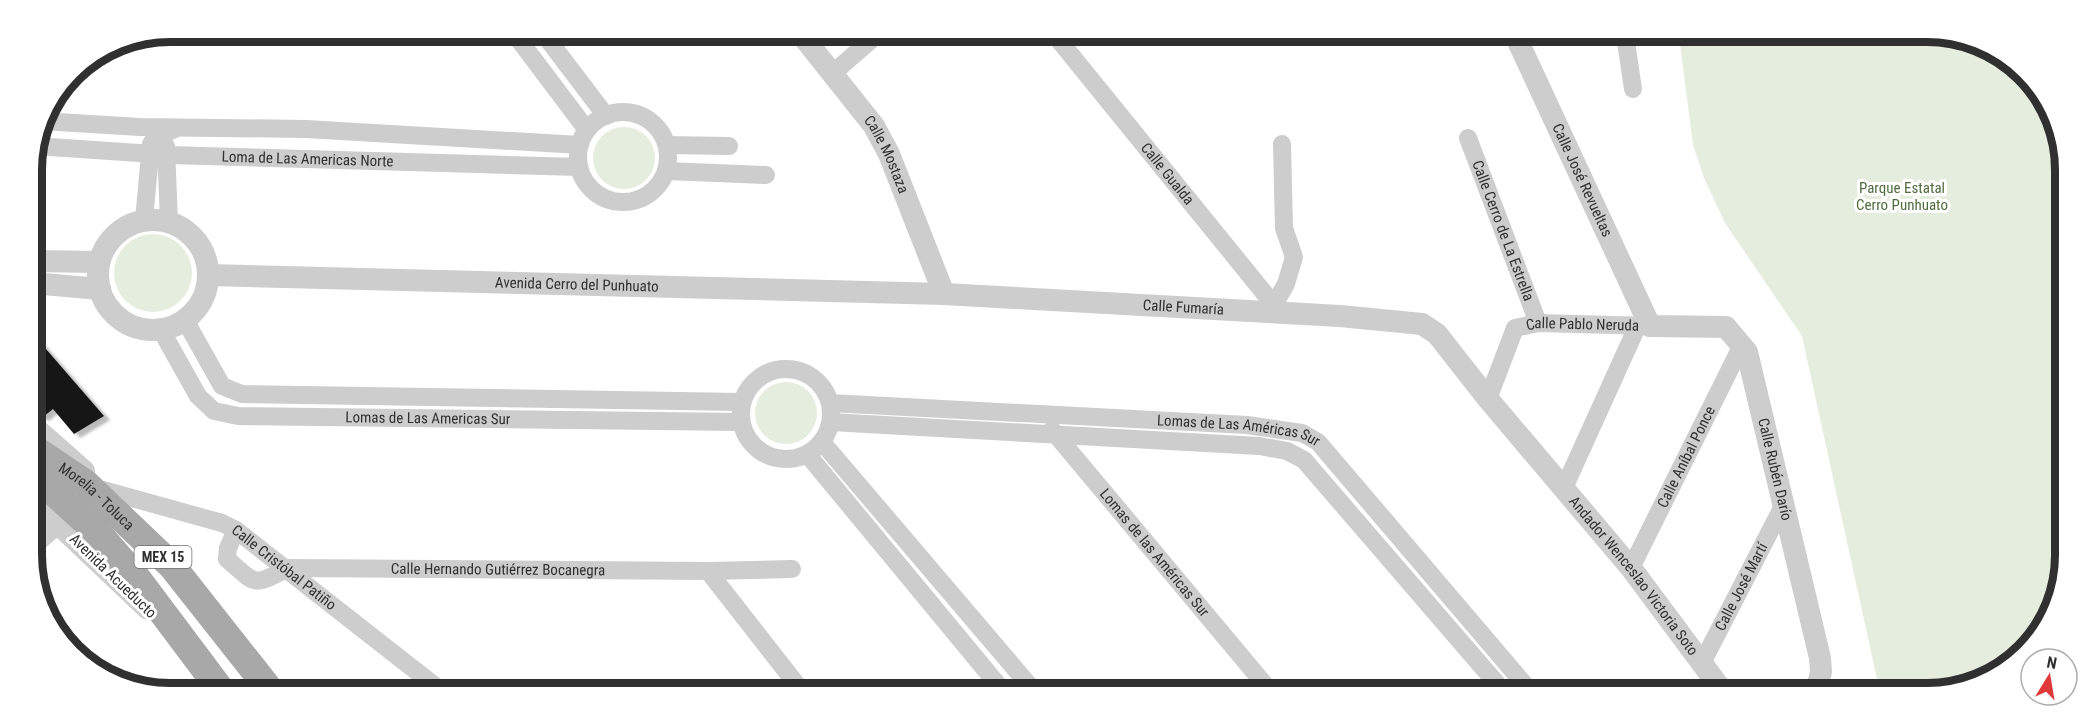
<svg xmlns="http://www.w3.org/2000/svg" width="2097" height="725" font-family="'Roboto Condensed',sans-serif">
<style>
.green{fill:#e5eddf}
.building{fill:#171717;filter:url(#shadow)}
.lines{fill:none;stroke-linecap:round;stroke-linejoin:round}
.minor{stroke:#cdcdcd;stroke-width:18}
.tertiary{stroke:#cdcdcd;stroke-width:22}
.primary{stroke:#a8a8a8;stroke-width:28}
.labels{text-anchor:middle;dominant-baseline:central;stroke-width:6;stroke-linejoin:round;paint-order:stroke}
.shield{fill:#fff;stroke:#6e6e6e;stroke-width:1.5}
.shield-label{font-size:14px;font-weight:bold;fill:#303030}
.street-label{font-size:15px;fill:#303030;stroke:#fff}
.park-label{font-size:15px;fill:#506b3e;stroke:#fff}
.rim{fill:none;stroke:#303030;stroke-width:8}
</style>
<defs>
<filter id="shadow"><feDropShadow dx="6" dy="4" stdDeviation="1.5" flood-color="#0004"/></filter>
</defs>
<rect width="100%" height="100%" fill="#fff"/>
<g class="green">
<polygon points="1679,36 1963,36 2031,78 2063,143 2061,591 2012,665 1936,693 1880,693 1802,336 1725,223 1704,178 1693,145"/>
<circle cx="624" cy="158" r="31"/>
<circle cx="153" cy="273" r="39"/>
<circle cx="786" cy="413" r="31"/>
</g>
<polygon class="building" points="33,334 104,416 74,434 53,409 43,417 33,413"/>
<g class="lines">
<g class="minor">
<polyline points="513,32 587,130"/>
<polyline points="543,33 606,116"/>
<path id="s1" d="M1054,34L1274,305L1279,314"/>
<polyline points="1625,35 1633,89"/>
<polyline points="833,73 879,33"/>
<circle cx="623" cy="157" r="45"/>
<polyline points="41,121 140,127 306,129 580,145"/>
<path id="s2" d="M1468,138L1538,323"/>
<polyline points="667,145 729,146"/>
<path id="s3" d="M35,146L169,155L579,167"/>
<polyline points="166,146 169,222"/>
<polyline points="667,171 766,175"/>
<polyline points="144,220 151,144 156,137 175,129"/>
<polyline points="1274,305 1286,284 1294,257 1284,228 1282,144"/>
<polyline points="185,320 222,386 242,394 741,402"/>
<path id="s4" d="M161,330L198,396L214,411L238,416L741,422"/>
<circle cx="786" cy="414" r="45"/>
<path id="s5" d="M1488,399L1515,328L1538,323L1650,326"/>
<path id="s6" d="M830,403L1247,425L1302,433L1318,442L1531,692"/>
<polyline points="831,422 1259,446 1287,451 1304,460 1504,692"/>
<path id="s7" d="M1052,430L1271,692"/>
<polyline points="822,442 1034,691"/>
<polyline points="807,454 1003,691"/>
<polyline points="1564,488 1637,327"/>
<path id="s8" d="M103,490L222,523L236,530L439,689"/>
<path id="s9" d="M236,530L228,548L227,559C257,585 252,587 288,568L708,571L792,569"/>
<polyline points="34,546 59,524"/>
<path id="s10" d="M1631,568L1742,345"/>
<polyline points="708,571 801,690"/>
<path id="s11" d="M1701,665L1782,508"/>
</g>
<g class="tertiary">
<path id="s12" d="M800,33L874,126L889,154L944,294"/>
<path id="s13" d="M1515,35L1650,326L1726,327L1747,352L1820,658L1821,672L1816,693"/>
<circle cx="153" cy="275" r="55"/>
<polyline points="32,261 99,262"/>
<path id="s14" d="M209,275L944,294L1340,316L1422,324L1437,334L1488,399L1631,568L1724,693"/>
<polyline points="32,283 100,289"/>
<polyline points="33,426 84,471"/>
<polyline points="34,501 148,609"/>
</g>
<g class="primary">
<path id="s15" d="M33,448L85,483L172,566L269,689"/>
<polyline points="34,474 97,532 136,577 220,689"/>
</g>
</g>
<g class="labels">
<rect class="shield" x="134.5" y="546" width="57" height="22" rx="4.5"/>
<g class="shield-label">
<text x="163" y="557">MEX 15</text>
</g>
<g class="street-label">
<text stroke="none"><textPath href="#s12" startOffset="150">Calle Mostaza</textPath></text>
<text stroke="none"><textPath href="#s3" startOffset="273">Loma de Las Americas Norte</textPath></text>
<text stroke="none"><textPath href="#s1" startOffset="180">Calle Gualda</textPath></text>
<text stroke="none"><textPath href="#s13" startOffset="160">Calle José Revueltas</textPath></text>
<text stroke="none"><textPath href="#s2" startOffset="99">Calle Cerro de La Estrella</textPath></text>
<text stroke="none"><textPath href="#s14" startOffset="368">Avenida Cerro del Punhuato</textPath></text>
<text stroke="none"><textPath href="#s14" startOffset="975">Calle Fumaría</textPath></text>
<text stroke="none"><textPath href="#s5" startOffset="144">Calle Pablo Neruda</textPath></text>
<text stroke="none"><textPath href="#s4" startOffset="312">Lomas de Las Americas Sur</textPath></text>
<text stroke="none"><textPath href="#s6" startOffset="410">Lomas de Las Américas Sur</textPath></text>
<text stroke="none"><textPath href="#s10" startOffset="124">Calle Aníbal Ponce</textPath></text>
<text stroke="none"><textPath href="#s13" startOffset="550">Calle Rubén Darío</textPath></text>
<text stroke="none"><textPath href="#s15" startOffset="80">Morelia - Toluca</textPath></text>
<text stroke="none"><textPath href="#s7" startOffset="160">Lomas de las Américas Sur</textPath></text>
<text stroke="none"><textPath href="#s8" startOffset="200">Calle Cristóbal Patiño</textPath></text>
<text stroke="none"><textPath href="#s9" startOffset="312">Calle Hernando Gutiérrez Bocanegra</textPath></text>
<text transform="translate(113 576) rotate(44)">Avenida Acueducto</text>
<text stroke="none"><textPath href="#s14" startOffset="1544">Andador Wenceslao Victoria Soto</textPath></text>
<text stroke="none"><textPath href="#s11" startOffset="88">Calle José Martí</textPath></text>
</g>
<g class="park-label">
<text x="1902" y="188">Parque Estatal<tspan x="1902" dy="17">Cerro Punhuato</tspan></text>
</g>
</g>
<path d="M0 0H2097V725H0ZM170 42H1927A128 128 0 0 1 2055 170V555A128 128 0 0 1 1927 683H170A128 128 0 0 1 42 555V170A128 128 0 0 1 170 42Z" fill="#fff" fill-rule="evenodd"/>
<path class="rim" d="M170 42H1927A128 128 0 0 1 2055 170V555A128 128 0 0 1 1927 683H170A128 128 0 0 1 42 555V170A128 128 0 0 1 170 42Z"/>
<g transform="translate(2049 677) rotate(11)"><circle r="28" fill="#ffffff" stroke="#acacac" stroke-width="1.5"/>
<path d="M0-4.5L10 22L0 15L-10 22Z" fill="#e0393a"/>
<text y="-9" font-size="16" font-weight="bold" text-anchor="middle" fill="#303030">N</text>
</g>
</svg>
